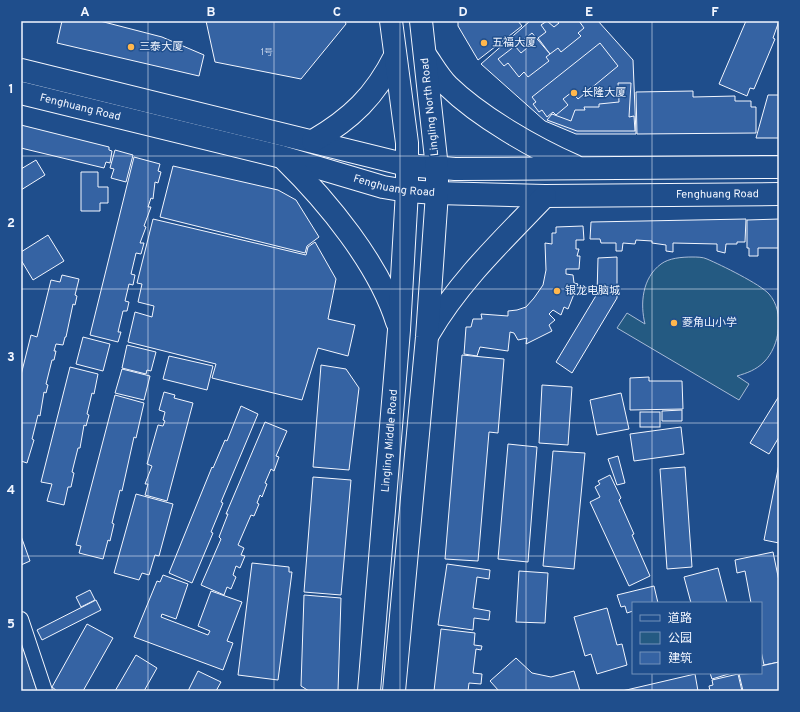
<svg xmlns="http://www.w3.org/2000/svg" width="800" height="712" font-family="Overpass,'Noto Sans SC',sans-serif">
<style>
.green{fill:#245a82;stroke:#a8bbd7}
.parking{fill:#305b95;stroke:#a8bbd7}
.building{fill:#3563a3;stroke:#f2f6ff}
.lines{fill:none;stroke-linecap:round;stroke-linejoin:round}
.street-casing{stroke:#f2f6ff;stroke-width:16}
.primary-casing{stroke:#f2f6ff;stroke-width:24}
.street{stroke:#1f4e8c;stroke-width:14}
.primary{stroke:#1f4e8c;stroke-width:22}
.grid{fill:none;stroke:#f2f6ff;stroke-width:1;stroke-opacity:0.55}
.poi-dot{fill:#ffb74d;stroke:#1f4e8c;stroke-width:1.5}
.labels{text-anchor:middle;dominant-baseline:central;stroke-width:3;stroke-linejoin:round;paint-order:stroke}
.number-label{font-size:9px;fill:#c3d1e8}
.poi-label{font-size:11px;fill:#f2f6ff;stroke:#1f4e8c;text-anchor:start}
.street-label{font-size:11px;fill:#f2f6ff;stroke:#1f4e8c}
.neatline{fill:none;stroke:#f2f6ff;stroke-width:1.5}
.grid-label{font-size:13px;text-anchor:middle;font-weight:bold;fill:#f2f6ff}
</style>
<rect width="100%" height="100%" fill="#1f4e8c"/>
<path class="green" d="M692,257C697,257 703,257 707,259C721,265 760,284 769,294C785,312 780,346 764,362C756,370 747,373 737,376L749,384L739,400L617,328L627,313L645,324C640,304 642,278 661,264C669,258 682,257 692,257Z"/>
<polygon class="parking" points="21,641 37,691 21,691"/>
<g class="building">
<polygon points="62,21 100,21 162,37 204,55 199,76 57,43"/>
<polygon points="206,21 345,21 346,24 301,79 215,62"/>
<polygon points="458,21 518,21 522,26 478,60 458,26"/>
<polygon points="530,21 598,21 633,60 636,134 576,134 545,121 481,64"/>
<polygon points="547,21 554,27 559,23 557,21 579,21 584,28 578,33 581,36 561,52 558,48 550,54 538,38 546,32 541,25"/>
<polygon points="746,21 779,21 773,38 775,39 754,89 750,88 747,96 719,84"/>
<polygon points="532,33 550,54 546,57 549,61 528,77 524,72 519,77 508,63 504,66 498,59 515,46 521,53 527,48 522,41"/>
<polygon points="600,43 618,66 578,99 572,92 563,99 568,105 556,115 553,112 547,117 542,110 539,112 533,104 536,102 532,97"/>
<polygon points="618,83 631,83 629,117 634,116 635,131 577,131 547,120 552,114 571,121 575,110 585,110 584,107 599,107 599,104 619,102"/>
<polygon points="693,91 693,97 735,96 735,101 751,101 751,107 756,107 756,133 637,134 636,92"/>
<polygon points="768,95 779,95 779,138 756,138"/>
<polygon points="21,125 109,147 109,150 112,151 110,163 106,162 104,168 21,148"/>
<polygon points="115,150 133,155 126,182 111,178 114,169 110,168"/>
<polygon points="134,157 160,164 158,171 161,172 158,183 155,182 153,199 151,198 148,207 151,207 144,226 146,227 140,243 144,243 141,254 136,253 131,274 135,275 133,285 129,284 125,301 129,302 127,311 123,311 118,332 121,332 118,342 90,335"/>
<polygon points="36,160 45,175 21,190 21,169"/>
<polygon points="173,166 278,190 296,200 319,237 307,246 305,253 160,217"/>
<polygon points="81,172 98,172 98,187 108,187 108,203 100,203 100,211 81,211"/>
<polygon points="153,219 306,255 308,247 315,242 336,279 328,319 355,325 348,356 318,348 302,400 212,378 216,364 128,342 135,312 152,317 154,306 138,302 142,284 137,283"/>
<polygon points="746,219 745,242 737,242 737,244 726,244 725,253 717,251 717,244 673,243 673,252 666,251 666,245 652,243 652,241 636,240 635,244 623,243 622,251 616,251 616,243 601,243 600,239 590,239 591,222"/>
<polygon points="779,219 779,248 758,248 758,256 749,256 749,248 747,248 747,220"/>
<polygon points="583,226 584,240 576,240 576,249 579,249 577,256 580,256 579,269 566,269 566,274 573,275 574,283 578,284 568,309 564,307 561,315 553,310 549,314 555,320 549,325 552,331 526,344 527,338 518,340 514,333 510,332 508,351 480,347 477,356 464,354 466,327 471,327 473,319 482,319 481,314 508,316 508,311 517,310 526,307 534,298 543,285 546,270 545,243 552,244 552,233 556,233 556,227"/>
<polygon points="48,235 64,261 33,280 21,260 21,252"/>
<polygon points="617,257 617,298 572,373 556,362 597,294 598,258"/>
<polygon points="62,275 79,279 75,295 77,296 75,305 73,304 66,337 65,337 63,345 56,344 54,351 56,351 54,360 52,360 46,384 48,385 46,393 44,392 40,416 38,415 32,439 34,440 27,463 21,461 21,375 31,335 37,337 51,280 60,282"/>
<polygon points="83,337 110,344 103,371 76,364"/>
<polygon points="127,345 156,352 151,371 147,370 146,374 122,368"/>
<polygon points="462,355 504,359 498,433 489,432 478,561 445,559"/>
<polygon points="169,356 213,366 207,390 163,379"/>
<polygon points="321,365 346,369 359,388 349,470 313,467"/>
<polygon points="70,367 98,374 94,394 92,393 87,414 89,415 86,426 84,425 80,448 78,448 72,472 74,473 71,487 68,487 64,505 47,501 52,484 41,482"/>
<polygon points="122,369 150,376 144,400 115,393"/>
<polygon points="649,377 649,381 682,381 683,409 630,410 630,378"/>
<polygon points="542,385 572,387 568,445 539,443"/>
<polygon points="164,392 175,395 174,398 193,403 167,501 145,495 148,484 145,484 152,466 147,464 158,425 163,426 165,421 163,420 165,412 159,410"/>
<polygon points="621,393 629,429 597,435 590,400"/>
<polygon points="115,395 144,403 136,438 134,437 122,491 120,490 112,523 114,524 110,541 108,540 103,559 79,553 81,546 76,545"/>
<polygon points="779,396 779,437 769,454 750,443"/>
<polygon points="241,406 258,414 221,502 223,503 211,532 213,533 192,583 169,573 212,467 213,468 225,440 227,441"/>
<polygon points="682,410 682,421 662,421 662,411"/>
<rect x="640" y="412" width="20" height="15"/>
<polygon points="265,422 287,431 276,456 279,457 274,471 271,469 265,483 267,484 262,497 260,495 257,503 259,504 254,516 251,515 238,545 244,548 241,555 245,556 240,568 236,566 233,575 236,577 231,589 227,587 224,595 201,585 221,539 219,537 228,514 226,514"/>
<polygon points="681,427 684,454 634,461 630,434"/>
<polygon points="508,444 537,447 528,562 498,559"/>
<polygon points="553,451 585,453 574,569 543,566"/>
<polygon points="618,456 625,483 617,485 608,459"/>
<polygon points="779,464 779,543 764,540"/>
<polygon points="685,467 692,567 667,569 660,469"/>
<polygon points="610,475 621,498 619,500 634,534 632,535 650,576 629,586 590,502 600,497 595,487 600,484 598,481"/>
<polygon points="313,477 351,480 341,595 304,592"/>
<polygon points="136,494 173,504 159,556 155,555 149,575 142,573 139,580 114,573"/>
<polygon points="21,536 30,561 21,565"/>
<polygon points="773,552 779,581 779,662 764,665 761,651 761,603 751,603 745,571 737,573 735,560"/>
<polygon points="252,563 289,567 289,572 292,572 278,680 238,675"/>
<polygon points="447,564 490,570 489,579 477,577 473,608 490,611 489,620 474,618 473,630 438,625"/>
<polygon points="718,568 727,603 691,603 684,577"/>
<polygon points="519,571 548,573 545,623 516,622"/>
<polygon points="163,575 188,584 176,619 162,614 161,617 208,635 210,631 198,626 211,591 242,602 227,641 233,643 223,670 134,637 157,581 160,582"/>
<polygon points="654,586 658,603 633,603 633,611 627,613 625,606 621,607 617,595"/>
<polygon points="90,590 95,600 81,607 76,597"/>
<polygon points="304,595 341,598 338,691 309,691 301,686"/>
<polygon points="96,600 101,610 42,640 37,630"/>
<polygon points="607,608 617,645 622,644 627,665 597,674 591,654 585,656 574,617"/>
<polygon points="87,624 113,638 83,691 57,691 52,687"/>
<polygon points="441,629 475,633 474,645 482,646 481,650 476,649 473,673 482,674 481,684 469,683 468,691 434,691"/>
<polygon points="136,655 157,668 144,691 115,691"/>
<polygon points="516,658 532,673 551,677 574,671 580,691 499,691 490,681"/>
<polygon points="779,662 779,691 743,691 739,674 761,673 761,666"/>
<polygon points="198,671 221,682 216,691 188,691"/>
<polygon points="710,673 732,673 712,679"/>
<polygon points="695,674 698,691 622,691"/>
<polygon points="738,674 742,691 710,691 709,686 713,685 712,680"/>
</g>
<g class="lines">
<g class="street-casing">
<polyline id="street" points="21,619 45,691"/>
</g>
<g class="primary-casing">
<g id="primary">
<path d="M426,56C433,66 439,77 448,86C480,117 534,148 575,166"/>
<polyline points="21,70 407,165 455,169 779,167"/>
<path id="s1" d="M21,93L282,157L383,187L407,191L437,193L545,196L779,194"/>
<path d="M313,141C351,119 375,96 395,56"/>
<path d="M284,159C327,201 379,264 397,322"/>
<path d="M429,333C459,281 504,239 545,196"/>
<path id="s2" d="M369,691L399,330L407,191V143L391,21"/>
<polyline points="394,691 427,337 437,193 437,168 421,21"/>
</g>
</g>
<use href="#street" class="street"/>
<use href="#primary" class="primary"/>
</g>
<path class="grid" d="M148,21V691M274,21V691M400,21V691M526,21V691M652,21V603M21,156H779M21,289H779M21,423H779M21,556H779M652,673V691"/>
<g class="poi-dot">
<circle cx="484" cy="43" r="4"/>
<circle cx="131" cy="47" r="4"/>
<circle cx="574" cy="93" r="4"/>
<circle cx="557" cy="291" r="4"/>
<circle cx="674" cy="323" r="4"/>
</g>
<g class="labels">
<g class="number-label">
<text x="267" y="52">1号</text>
</g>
<g class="poi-label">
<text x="492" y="43">五福大厦</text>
<text x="139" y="47">三泰大厦</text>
<text x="582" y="93">长隆大厦</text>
<text x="565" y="291">银龙电脑城</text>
<text x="682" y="323">菱角山小学</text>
</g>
<g class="street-label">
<text transform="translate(430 107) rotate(-96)">Lingling North Road</text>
<text stroke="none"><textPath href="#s1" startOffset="61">Fenghuang Road</textPath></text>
<text stroke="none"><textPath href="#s1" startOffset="385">Fenghuang Road</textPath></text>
<text stroke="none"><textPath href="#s1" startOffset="709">Fenghuang Road</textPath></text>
<text stroke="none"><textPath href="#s2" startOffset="251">Lingling Middle Road</textPath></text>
</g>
</g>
<rect width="800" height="712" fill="none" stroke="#1f4e8c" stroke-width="44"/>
<rect x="632" y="602" width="130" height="72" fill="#1f4e8c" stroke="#7391ba"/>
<rect x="640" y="615" width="20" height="6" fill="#1f4e8c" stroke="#7391ba"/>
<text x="668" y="622" font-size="12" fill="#f2f6ff">道路</text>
<rect x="640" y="632" width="20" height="12" fill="#245a82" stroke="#7391ba"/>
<text x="668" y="642" font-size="12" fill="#f2f6ff">公园</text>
<rect x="640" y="652" width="20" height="12" fill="#3563a3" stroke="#7391ba"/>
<text x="668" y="662" font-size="12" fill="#f2f6ff">建筑</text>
<rect x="22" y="22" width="756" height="668" class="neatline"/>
<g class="grid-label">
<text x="85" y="16">A</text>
<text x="211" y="16">B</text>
<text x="337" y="16">C</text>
<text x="463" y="16">D</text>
<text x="589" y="16">E</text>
<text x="715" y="16">F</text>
<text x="11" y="93">1</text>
<text x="11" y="227">2</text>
<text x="11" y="361">3</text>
<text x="11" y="494">4</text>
<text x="11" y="628">5</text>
</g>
</svg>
